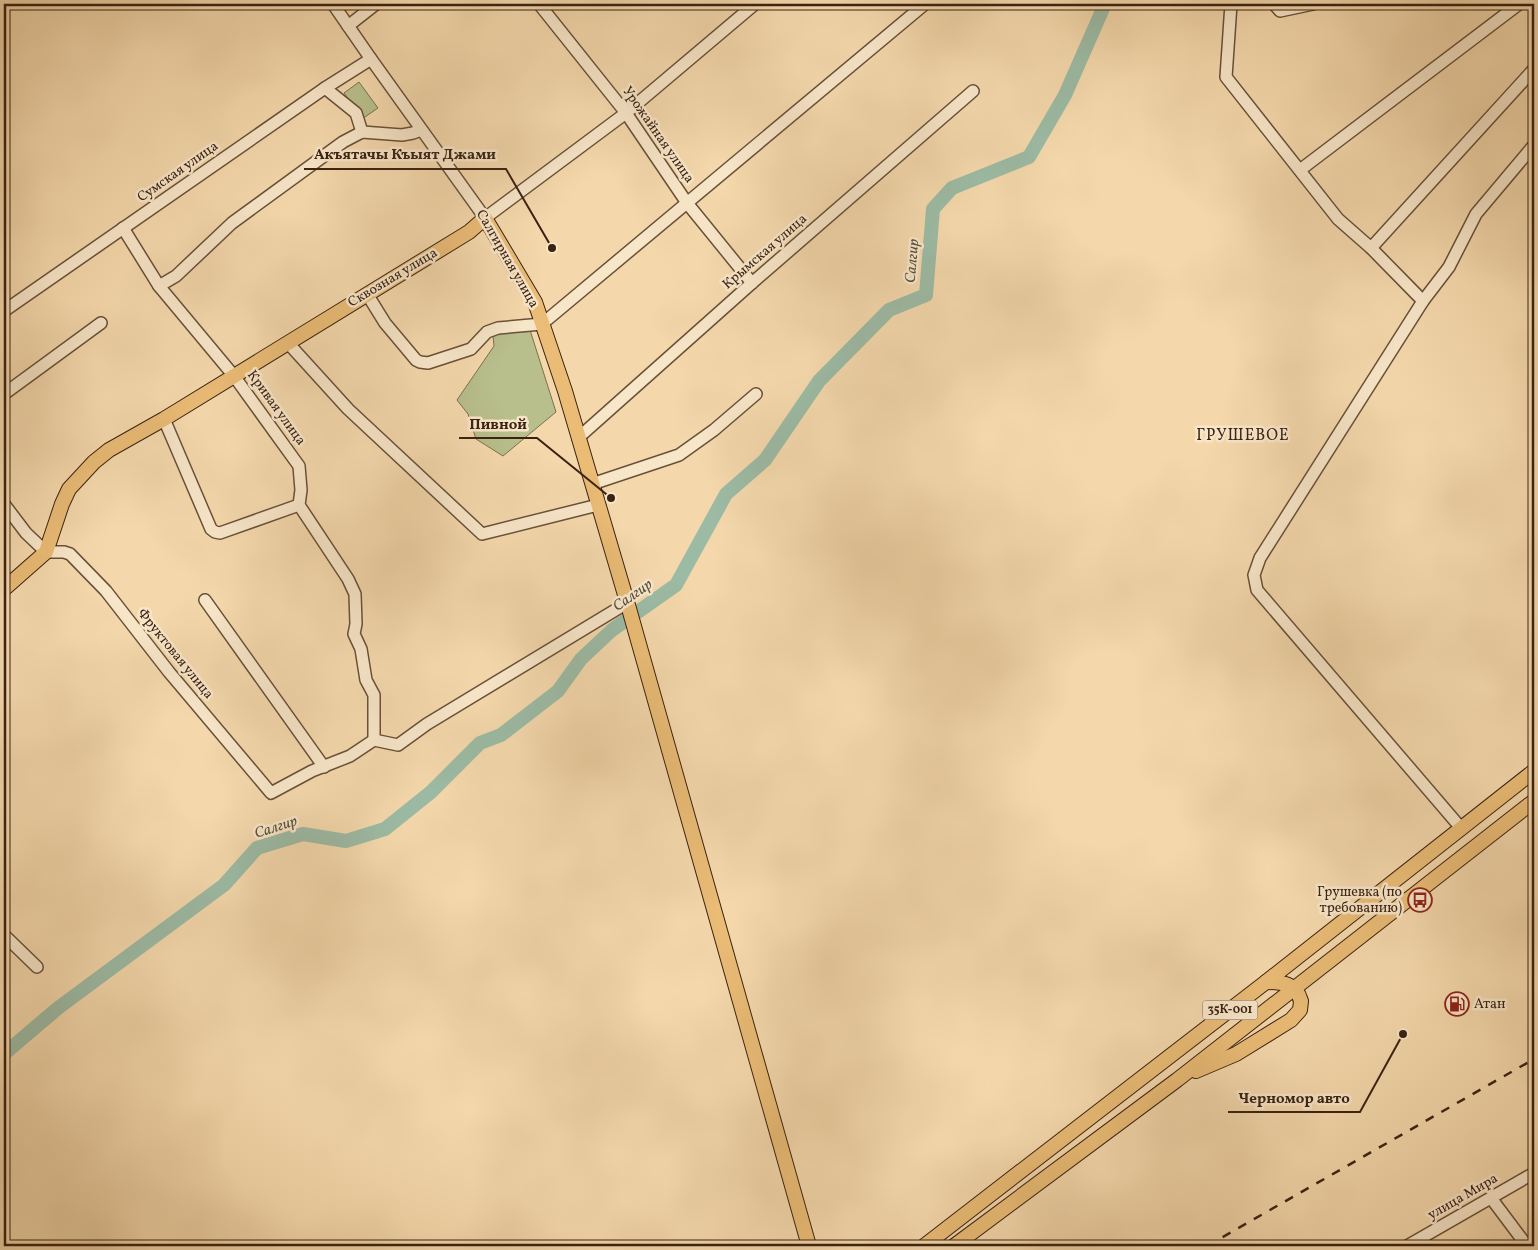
<svg xmlns="http://www.w3.org/2000/svg" width="1538" height="1250" font-family="Vollkorn,serif">
<style>
.green{fill:#b8bf8c;stroke:#797050}
.lines{fill:none;stroke-linecap:round;stroke-linejoin:round}
.river{stroke:#9cbba5;stroke-width:14}
.minor-casing{stroke:#685039;stroke-width:14}
.major-casing{stroke:#3a2213;stroke-width:16}
.minor{stroke:#f8e6c9;stroke-width:11}
.major{stroke:#eabc76;stroke-width:14}
.rail{stroke:#3a2213;stroke-width:2.5;stroke-dasharray:9 9;stroke-linecap:butt}
.labels{text-anchor:middle;dominant-baseline:central;stroke-width:5;stroke-linejoin:round;paint-order:stroke}
.shield{fill:#f8e6c9;stroke:#735d4a;stroke-width:1}
.shield-label{font-size:12px;font-weight:bold;fill:#3a2213}
.street-label{font-size:14px;fill:#3a2213;stroke:#f8e6c9}
.poi-label{font-size:14px;fill:#3a2213;stroke:#f8e6c9;text-anchor:end}
.water-label{font-size:15px;font-style:italic;fill:#57503f;stroke:#f8e6c9}
.quarter-label{font-size:16px;letter-spacing:1px;fill:#3a2213;stroke:#f8e6c9}
.leader{fill:none;stroke:#3a2213;stroke-width:2}
.callout-dot{fill:#3a2213;stroke:#f8e6c9;stroke-width:2}
.callout-label{font-size:15px;text-anchor:middle;font-weight:bold;fill:#3a2213;stroke:#f8e6c9;stroke-width:5;stroke-linejoin:round;paint-order:stroke}
</style>
<rect width="100%" height="100%" fill="#f4d8ac"/>
<filter id="stains"><feTurbulence type="fractalNoise" baseFrequency=".004" numOctaves="4"/><feColorMatrix values="0 0 0 0 .2 0 0 0 0 .09 0 0 0 0 .02 0 0 0 .5 -.17"/></filter>
<radialGradient id="worn" r=".72"><stop offset=".6" stop-color="#630" stop-opacity="0"/><stop offset="1" stop-color="#630" stop-opacity=".3"/></radialGradient>
<g class="green">
<polygon points="359,82 378,108 362,119 344,93"/>
<polygon points="498,330 530,330 556,412 503,456 476,439 468,414 457,400 494,346 493,336"/>
</g>
<g class="lines">
<polyline class="river" points="4,1054 58,1008 224,885 257,848 303,834 346,841 385,829 431,792 480,743 501,735 558,691 581,659 612,630 676,585 726,494 765,460 819,381 889,310 926,295 933,209 952,188 1029,157 1065,95 1105,4"/>
<g class="minor-casing">
<g id="minor">
<polyline points="333,4 371,59 485,218 626,113 755,4"/>
<polyline points="539,4 626,113 687,203 752,283"/>
<polyline points="1231,4 1226,77 1338,219 1371,248 1423,301"/>
<polyline points="1274,4 1280,11 1313,4"/>
<polyline points="348,26 376,4"/>
<polyline points="325,88 356,113 362,132"/>
<polyline points="1300,170 1519,4"/>
<polyline points="123,228 159,286 234,376 299,466 301,490 299,505 348,579 355,594 356,624 354,634 361,649 366,680 374,695 374,740"/>
<polyline points="1371,248 1534,69"/>
<polyline points="159,286 176,276 232,223 343,142 362,132 402,135 413,133 421,130"/>
<polyline points="367,294 385,323 416,360 420,362 428,363 471,349 487,332 498,328 542,324 925,4"/>
<polyline points="4,311 325,88 371,59"/>
<polyline points="288,343 348,409 482,534 598,505"/>
<polyline points="4,394 101,323"/>
<polyline points="164,419 211,529 215,532 220,533 299,505"/>
<polyline points="578,438 752,283 973,91"/>
<polyline points="592,484 679,455 714,430 756,394"/>
<polyline points="4,504 26,533 46,552 64,552 70,554 106,591 169,672 271,793 312,771 350,756 374,740 398,745 427,724 627,603"/>
<polyline points="205,600 324,767"/>
<polyline points="1461,828 1257,590 1254,575 1260,558 1423,301 1449,267 1476,214 1534,145"/>
<polyline points="4,935 37,967"/>
<polyline points="1491,1198 1527,1246"/>
<polyline points="1407,1246 1534,1173"/>
</g>
</g>
<g class="major-casing">
<g id="major">
<polyline points="4,589 46,552 62,504 69,489 94,462 109,450 164,419 469,232 485,218 535,302 565,391 628,605 809,1246"/>
<path d="M1196,1071L1236,1054L1291,1020L1300,1010L1301,1001C1296,983 1282,982 1266,982"/>
<polyline points="924,1246 1266,982 1534,771"/>
<polyline points="954,1246 1177,1080 1534,801"/>
</g>
</g>
<use href="#minor" class="minor"/>
<use href="#major" class="major"/>
<polyline class="rail" points="1207,1246 1534,1059"/>
</g>
<defs>
<g id="bus-ring" transform="scale(1.25)"><circle r="9.5" fill="#f8e6c9" stroke="#8f2418" stroke-width="1.5"/><path d="M-5-6H5V4H4V6H2V4H-2V6H-4V4H-5ZM-3.5-4V0h7V-4ZM-3.5 1.2v1.5H-2V1.2ZM2 1.2v1.5H3.5V1.2Z" fill="#8f2418"/></g>
<g id="fuel-ring" transform="scale(1.25)"><circle r="9.5" fill="#f8e6c9" stroke="#8f2418" stroke-width="1.5"/><path d="M-5.5-6h7V0h2V4h1.3V-2.5L3-4.5l.8-.8L6-3V5H2.5V1h-1V6h-7ZM-4.2-4.7v3.2H.2V-4.7Z" fill="#8f2418"/></g>
</defs>
<g fill-rule="evenodd">
<use href="#bus-ring" x="1420" y="900"/>
<use href="#fuel-ring" x="1457" y="1004"/>
</g>
<g class="labels">
<rect class="shield" x="1202.5" y="1000.5" width="55" height="19" rx="4"/>
<g class="shield-label">
<text x="1230" y="1010">35К-001</text>
</g>
<g class="street-label">
<text transform="translate(658 135) rotate(55)">Урожайная улица</text>
<text transform="translate(178 172) rotate(-35)">Сумская улица</text>
<text transform="translate(765 252) rotate(-41)">Крымская улица</text>
<text transform="translate(507 259) rotate(60)">Салгирная улица</text>
<text transform="translate(393 278) rotate(-31)">Сквозная улица</text>
<text transform="translate(276 408) rotate(54)">Кривая улица</text>
<text transform="translate(175 654) rotate(51)">Фруктовая улица</text>
<text transform="translate(1463 1197) rotate(-30)">улица Мира</text>
</g>
<g class="poi-label">
<text x="1402" y="892">Грушевка (по<tspan x="1402" dy="16">требованию)</tspan></text>
<text x="1474" y="1004" text-anchor="start">Атан</text>
</g>
<g class="water-label">
<text transform="translate(913 261) rotate(-85)">Салгир</text>
<text transform="translate(633 596) rotate(-35)">Салгир</text>
<text transform="translate(276 828) rotate(-18)">Салгир</text>
</g>
<g class="quarter-label">
<text x="1243" y="436">ГРУШЕВОЕ</text>
</g>
</g>
<path class="leader" d="M552 248L506 169H304M611 498L537 438H459M1403 1034L1360 1112H1228"/>
<g class="callout-dot">
<circle cx="552" cy="248" r="5"/>
<circle cx="611" cy="498" r="5"/>
<circle cx="1403" cy="1034" r="5"/>
</g>
<g class="callout-label">
<text x="405" y="159">Акъятачы Къыят Джами</text>
<text x="498" y="429">Пивной</text>
<text x="1294" y="1103">Черномор авто</text>
</g>
<rect width="1538" height="1250" fill="none" stroke="#f4d8ac" stroke-width="20"/>
<rect x="5" y="5" width="1528" height="1240" fill="none" stroke="#3a2213" stroke-width="2.5"/>
<rect x="10" y="10" width="1518" height="1230" fill="none" stroke="#3a2213"/>
<rect width="100%" height="100%" filter="url(#stains)"/>
<rect width="100%" height="100%" fill="url(#worn)"/>
</svg>
